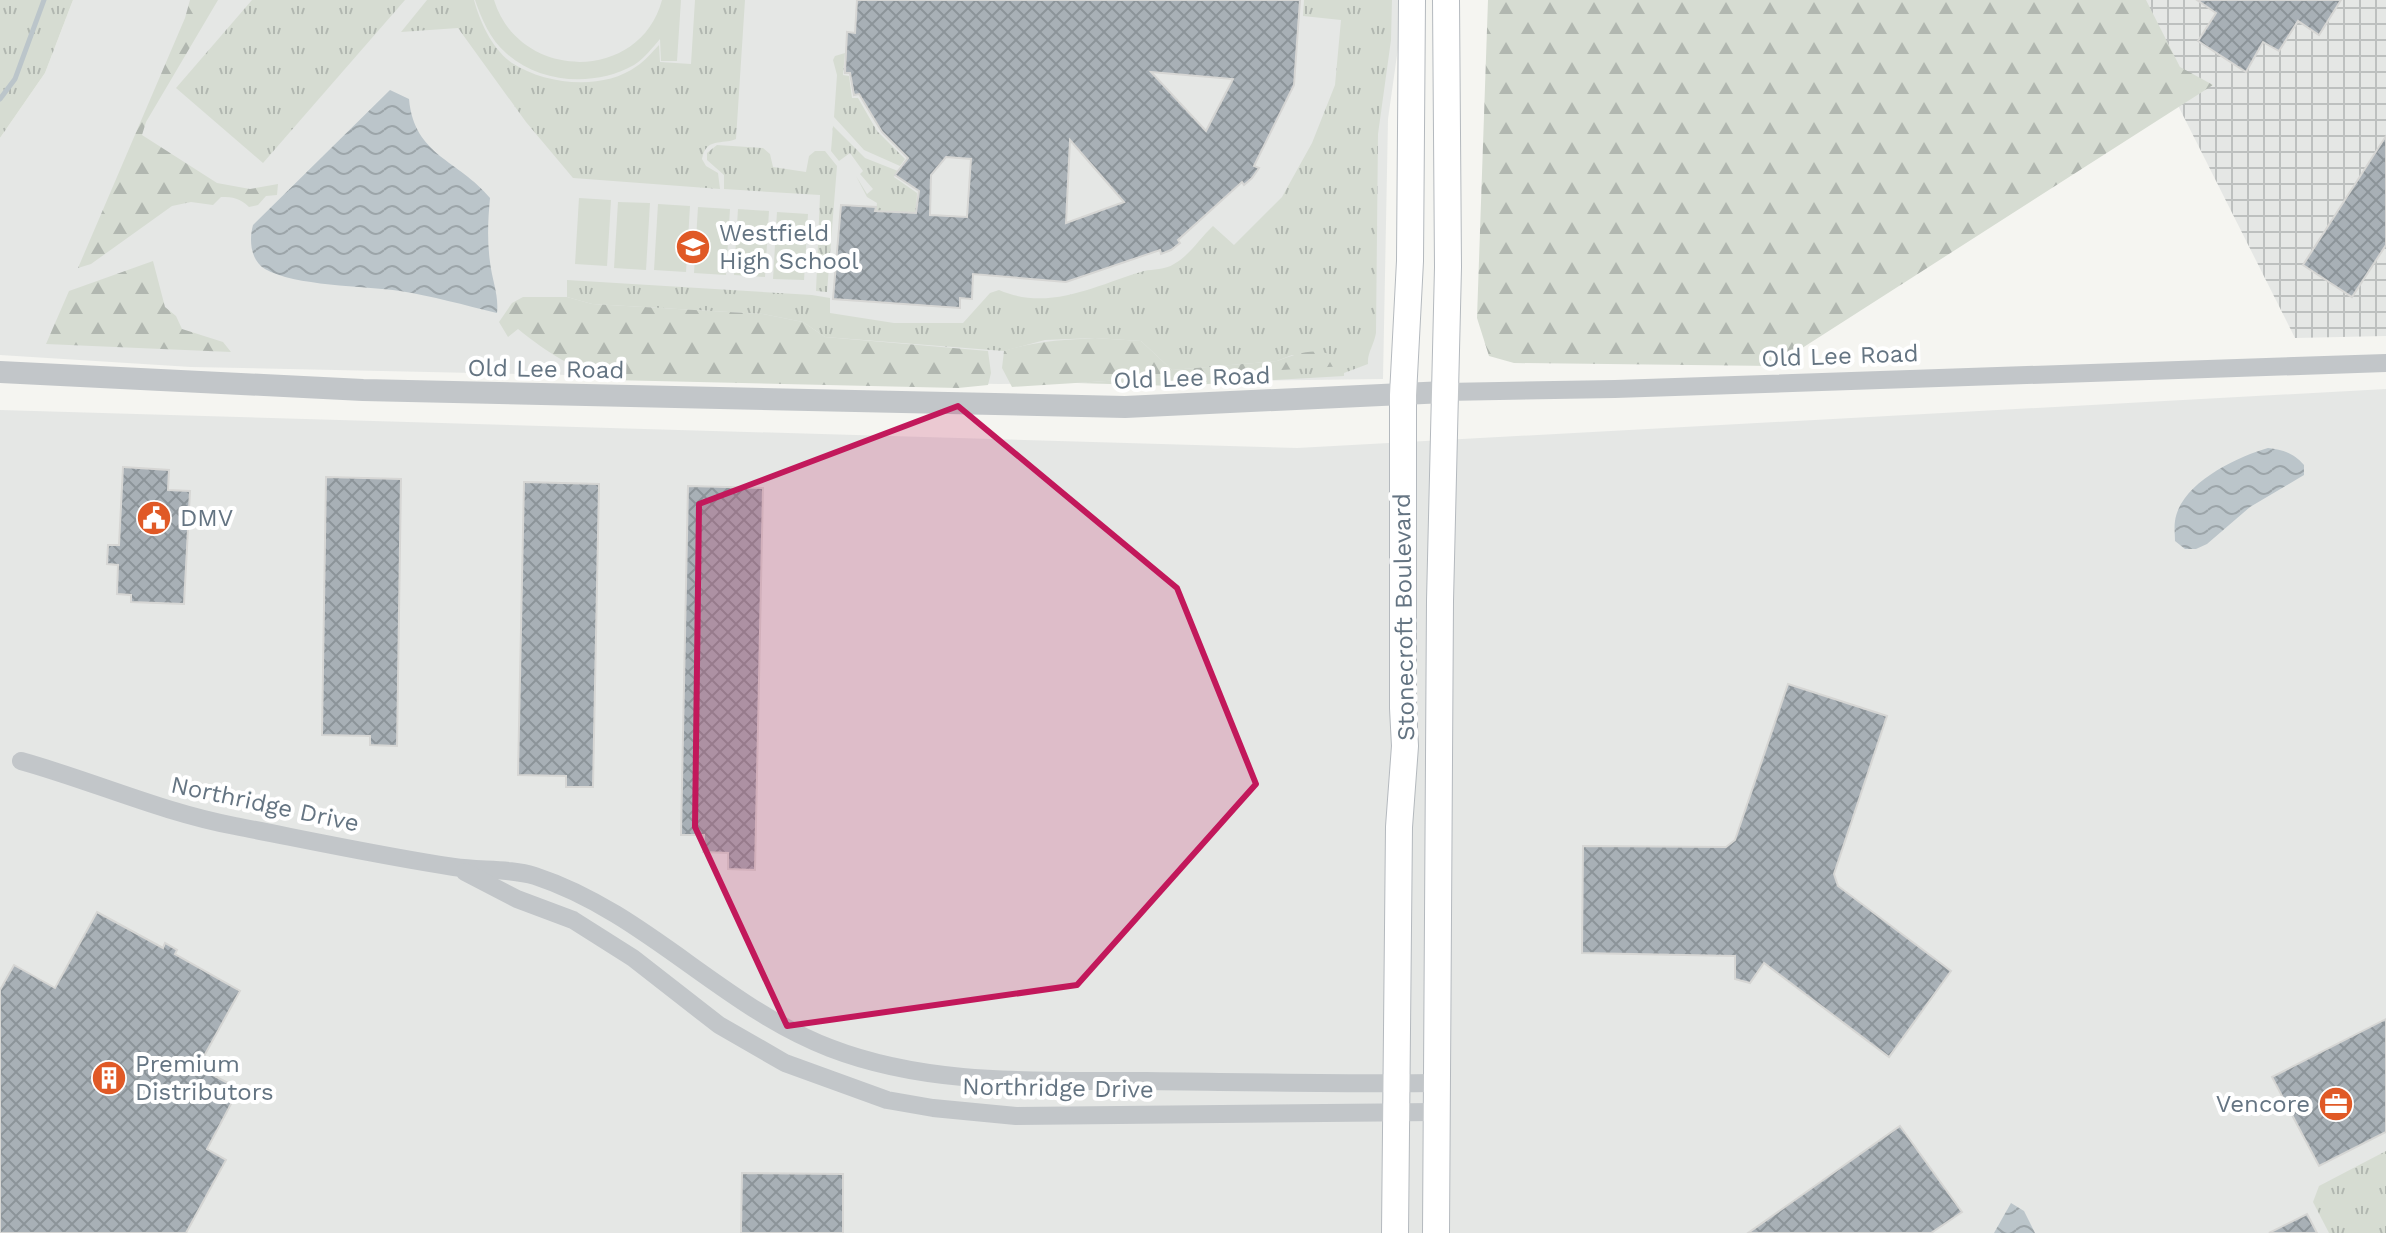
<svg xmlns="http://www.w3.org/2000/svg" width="2386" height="1233" font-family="'Work Sans',sans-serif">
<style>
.built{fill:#e5e7e5}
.industrial{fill:url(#industrial-grid)}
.grass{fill:url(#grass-tufts)}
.forest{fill:url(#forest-firs)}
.pitch{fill:#d6dcd2}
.water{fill:url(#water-waves)}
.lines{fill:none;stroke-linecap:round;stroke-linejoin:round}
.stream{stroke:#bbc5ca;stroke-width:5}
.building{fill:url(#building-cross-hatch);stroke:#d6d6d4;stroke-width:2;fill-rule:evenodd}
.secondary-casing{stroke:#b4b9be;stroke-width:28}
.minor{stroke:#c2c6c9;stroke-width:18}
.tertiary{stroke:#c2c6c9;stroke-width:22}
.secondary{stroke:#fff;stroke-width:26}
.marked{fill:#c2185b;fill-opacity:0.2;stroke:#c2185b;stroke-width:6;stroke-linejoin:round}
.labels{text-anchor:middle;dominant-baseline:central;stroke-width:8;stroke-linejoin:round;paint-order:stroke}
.poi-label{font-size:24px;fill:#647482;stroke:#fff;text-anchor:start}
.street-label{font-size:24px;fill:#647482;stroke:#fff}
</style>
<defs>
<pattern id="industrial-grid" width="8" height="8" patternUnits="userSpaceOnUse" patternTransform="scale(2)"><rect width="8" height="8" fill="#e5e7e5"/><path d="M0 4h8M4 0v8" fill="none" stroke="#bdc0bf"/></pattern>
<pattern id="grass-tufts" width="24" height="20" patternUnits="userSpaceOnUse" patternTransform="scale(2)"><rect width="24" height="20" fill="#d6dcd2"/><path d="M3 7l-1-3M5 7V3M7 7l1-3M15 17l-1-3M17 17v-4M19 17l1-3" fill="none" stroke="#b1b7b0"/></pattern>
<pattern id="forest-firs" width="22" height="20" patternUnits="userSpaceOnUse" patternTransform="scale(2)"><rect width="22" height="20" fill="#d6dcd2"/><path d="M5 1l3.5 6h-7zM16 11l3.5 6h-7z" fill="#b1b7b0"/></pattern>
<pattern id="water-waves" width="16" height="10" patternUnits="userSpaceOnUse" patternTransform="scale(2)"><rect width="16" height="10" fill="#bbc5ca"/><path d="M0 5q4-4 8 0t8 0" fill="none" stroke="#9ca5a9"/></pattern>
<pattern id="building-cross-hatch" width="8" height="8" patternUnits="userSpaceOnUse" patternTransform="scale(2)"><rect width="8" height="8" fill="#a8b0b6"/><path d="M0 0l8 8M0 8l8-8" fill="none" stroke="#8c9499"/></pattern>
</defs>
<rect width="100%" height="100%" fill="#f5f5f1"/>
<g class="built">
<polygon points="73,0 1400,0 1399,41 1388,119 1383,379 999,384 191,367 0,355 0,138 45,73"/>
<polygon points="2386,389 2386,1233 0,1233 0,410 1297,448"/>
</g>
<polygon class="industrial" points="2125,0 2386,0 2386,336 2295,338"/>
<g class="grass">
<polygon points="0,0 73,0 45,73 0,138"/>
<polygon points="252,0 405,0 263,163 176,88"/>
<path d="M427,0H474C480,22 492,49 512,63C546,85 603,91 637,66C645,61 652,52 659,45L660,62L691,64L695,0H745L736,139C722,145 706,137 702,159L706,166L718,173L720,189L573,178L526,122L458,28L401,32Z"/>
<path d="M1304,0H1392L1391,40L1378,134L1376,333C1374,345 1367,353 1368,364L1344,373V376L1174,386L1077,383L1343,365L1292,355L1277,361L1172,370L1141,341L1095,338L1045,340L1004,351L825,337L803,322L763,314L592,304L567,297V280L812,295L830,298V313L894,323H963L990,293L999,290C1050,312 1096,285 1144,271C1153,269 1165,270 1174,264C1190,255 1199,239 1213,226L1234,245L1282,197L1312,143L1335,85L1341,20L1303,16Z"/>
<polygon points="845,53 843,75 849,76 852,98 858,98 877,131 905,159 900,166 864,150 834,117 837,75 833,60 835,56"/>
<polygon points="833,126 865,158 898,171 894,177 917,193 916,213 876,211 877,203 867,197 856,176 867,194 873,189 860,174 863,171 850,153 839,161 831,151"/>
<polygon points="717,145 763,148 770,154 773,167 806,172 809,156 815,151 825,151 837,166 827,292 816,291 820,195 724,189 724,175 707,160 707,153"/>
<polygon points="2386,1151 2386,1233 2329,1233 2313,1202 2319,1186"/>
</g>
<g class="forest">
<path d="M190,0H218L146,122L142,135L217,183L250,189L278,184L277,195L266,196L258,205L249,207C240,198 233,197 221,197L213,205L191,202L172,206L91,264L78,268L185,18Z"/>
<polygon points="1488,0 2146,0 2180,67 2213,85 1774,366 1514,363 1489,356 1477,318"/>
<polygon points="153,261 165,307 176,316 182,329 223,342 231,352 46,344 69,291"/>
<path d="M523,297H567L592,304L763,314L803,322L825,337L988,351L991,373L988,385L958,388L611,380C574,370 548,353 518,329L508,337L499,322L512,303Z"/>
<path d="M1095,338L1141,341L1172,370L1277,361C1301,352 1326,343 1344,366L1012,387L1002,368L1004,351C1035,341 1063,340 1095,338Z"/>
</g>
<g class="pitch">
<path d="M475,0H494C519,82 640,83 662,0H681L677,61H661L660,39C652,48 645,58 634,65C595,87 540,84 506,53C490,39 482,20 475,0Z"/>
<polygon points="579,198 611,200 607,266 575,264"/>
<polygon points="618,202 650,203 646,270 614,268"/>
<polygon points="658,204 690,206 686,272 654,270"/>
<polygon points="698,207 730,209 726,275 694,273"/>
<polygon points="738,209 769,211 765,277 734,275"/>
<polygon points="777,212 808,214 804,280 773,279"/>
</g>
<g class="water">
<path d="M390,90L409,99C414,156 459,160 490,198C488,219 487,241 490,262C492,280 499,295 497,313C464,305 432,296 400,291C364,286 294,286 265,269C250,260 249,239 253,225Z"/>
<path d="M2268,448C2283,450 2294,453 2304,465V475L2250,507L2207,544L2196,549H2185L2175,541C2175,535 2174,527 2175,521C2180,484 2236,457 2268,448Z"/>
<polygon points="2011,1203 2024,1211 2035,1233 1994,1233"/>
</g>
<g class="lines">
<polyline class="stream" points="0,99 15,79 44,0"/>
</g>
<g class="building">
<path d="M857,0H1300L1294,85L1254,166L1259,168L1252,178L1244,185L1242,182L1178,240L1180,243L1171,250L1161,254L1160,250L1066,282L973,274L972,299L960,298V308L833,299L841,205L876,207L875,211L916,213L919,191L895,175L908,158L882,132L859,94L854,95L850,73H845L847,32L855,33ZM1151,72L1233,79L1206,131ZM1070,140L1124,202L1066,223ZM946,157L971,159L967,217L930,215L931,175Z"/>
<polygon points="2197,0 2341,0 2319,35 2298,21 2279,51 2263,42 2246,72 2198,41 2216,13"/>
<polygon points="2386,136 2386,245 2352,297 2303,265"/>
<polygon points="123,467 169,470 168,490 190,491 184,604 131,602 131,595 117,594 118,565 107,564 108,545 119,545"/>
<polygon points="326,477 401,479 397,746 370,745 370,736 322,735"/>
<polygon points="524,482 599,484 593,787 566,787 566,776 518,775"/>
<polygon points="688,486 763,488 755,870 728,869 728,853 703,852 704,835 681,835"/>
<polygon points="1788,684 1887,716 1834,874 1838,886 1951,971 1889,1057 1764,963 1750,983 1735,979 1735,956 1582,953 1583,846 1726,847 1735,840"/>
<polygon points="97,912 163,948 165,943 177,950 175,954 240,991 198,1067 239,1089 207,1149 226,1160 186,1233 0,1233 0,990 14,965 55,988"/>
<polygon points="2386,1019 2386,1132 2319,1166 2272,1077"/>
<polygon points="1900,1126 1962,1212 1931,1233 1748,1233"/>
<polygon points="742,1173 843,1174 843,1233 741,1233"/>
<polygon points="2307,1214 2317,1233 2269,1233"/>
</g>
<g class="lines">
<g class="secondary-casing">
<g id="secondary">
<polyline points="1395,1233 1399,827 1405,746 1403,708 1403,395 1410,261 1412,0"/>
<polyline points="1436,1233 1440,601 1448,267 1446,0"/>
</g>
</g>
<g class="minor">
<polyline points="1445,392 1615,389 2386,363"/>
<path d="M21,761C93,781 161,812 235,826C307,840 381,856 454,867C480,871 510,868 535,876C645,912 723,1007 830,1048C931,1087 1040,1080 1146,1081C1243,1082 1339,1084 1436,1083"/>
<polyline points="465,872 517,899 573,920 633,958 719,1025 785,1063 887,1100 933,1108 1016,1116 1436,1112"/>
</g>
<polyline class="tertiary" points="0,372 363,390 1125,407 1445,392"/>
<use href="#secondary" class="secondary"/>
</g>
<path class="marked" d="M958,406L1177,588L1256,784L1077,985L787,1026L695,827L699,504Z"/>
<defs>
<g id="school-disc" transform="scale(1.8)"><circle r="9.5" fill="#e05926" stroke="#fff"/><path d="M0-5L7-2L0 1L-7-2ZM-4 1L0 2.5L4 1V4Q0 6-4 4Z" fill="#fff"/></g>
<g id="civic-disc" transform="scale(1.8)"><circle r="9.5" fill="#e05926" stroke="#fff"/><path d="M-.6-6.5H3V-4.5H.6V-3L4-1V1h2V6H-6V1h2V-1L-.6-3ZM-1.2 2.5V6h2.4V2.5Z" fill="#fff"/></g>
<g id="building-disc" transform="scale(1.8)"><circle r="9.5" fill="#e05926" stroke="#fff"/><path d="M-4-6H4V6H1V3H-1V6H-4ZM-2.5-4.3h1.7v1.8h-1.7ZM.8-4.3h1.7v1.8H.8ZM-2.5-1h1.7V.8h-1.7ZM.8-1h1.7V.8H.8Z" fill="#fff"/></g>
<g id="office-disc" transform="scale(1.8)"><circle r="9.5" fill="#e05926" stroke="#fff"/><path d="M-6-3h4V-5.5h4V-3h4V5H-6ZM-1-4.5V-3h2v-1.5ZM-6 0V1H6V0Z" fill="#fff"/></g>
</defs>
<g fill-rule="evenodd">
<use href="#school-disc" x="693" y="247"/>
<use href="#civic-disc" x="154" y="518"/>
<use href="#building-disc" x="109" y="1078"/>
<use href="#office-disc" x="2336" y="1104"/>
</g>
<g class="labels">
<g class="poi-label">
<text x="719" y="233">Westfield<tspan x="719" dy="28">High School</tspan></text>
<text x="180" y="518">DMV</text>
<text x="135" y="1064">Premium<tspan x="135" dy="28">Distributors</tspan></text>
<text x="2310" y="1104" text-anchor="end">Vencore</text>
</g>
<g class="street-label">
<text transform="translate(1840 356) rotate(-2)">Old Lee Road</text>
<text transform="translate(546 369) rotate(1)">Old Lee Road</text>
<text transform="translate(1192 378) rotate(-2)">Old Lee Road</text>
<text transform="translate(1404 617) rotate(-91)">Stonecroft Boulevard</text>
<text transform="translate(265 804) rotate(12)">Northridge Drive</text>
<text transform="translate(1058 1088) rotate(1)">Northridge Drive</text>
</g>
</g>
</svg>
